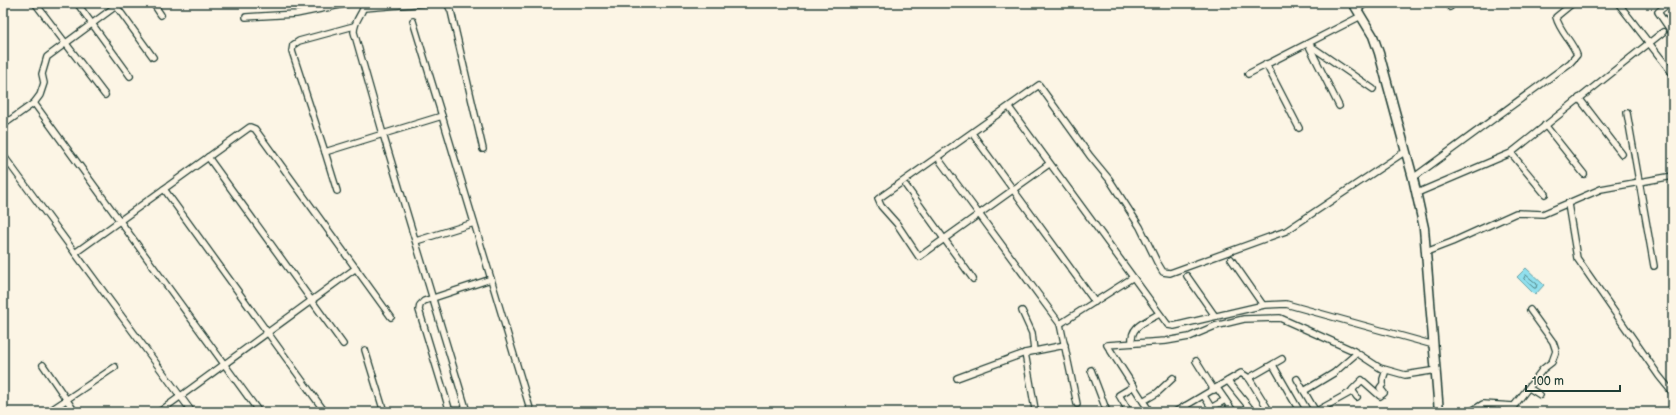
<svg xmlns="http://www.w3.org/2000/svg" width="1676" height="415" font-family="'Balsamiq Sans',sans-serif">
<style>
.water{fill:#91e0ee;stroke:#639fa4}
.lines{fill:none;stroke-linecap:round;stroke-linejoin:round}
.shore{stroke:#4d7e7e;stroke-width:1}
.minor-casing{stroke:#1f3d34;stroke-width:8}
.secondary-casing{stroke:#1f3d34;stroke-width:11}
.minor{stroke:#fcf5e5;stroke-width:5.5}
.secondary{stroke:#fcf5e5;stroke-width:8}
</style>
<rect width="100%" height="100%" fill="#fcf5e5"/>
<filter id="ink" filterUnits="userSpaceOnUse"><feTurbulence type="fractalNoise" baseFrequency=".025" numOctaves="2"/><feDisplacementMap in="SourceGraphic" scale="8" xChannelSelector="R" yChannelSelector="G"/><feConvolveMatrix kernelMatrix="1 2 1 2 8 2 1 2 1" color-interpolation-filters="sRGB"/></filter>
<g filter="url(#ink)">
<polygon class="water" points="1526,268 1544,285 1535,295 1517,277"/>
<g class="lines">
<polygon class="shore" points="1526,275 1537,284 1536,288 1534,288 1524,279"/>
<g class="minor-casing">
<g id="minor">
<polyline points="35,3 105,95"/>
<polyline points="77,3 130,76"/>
<polyline points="114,3 153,57"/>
<polyline points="153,3 161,15"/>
<path d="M364,3C365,12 354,19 354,32L383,134L442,116L531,412"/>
<polyline points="447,3 451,11 483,149"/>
<polyline points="1448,3 1450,7"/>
<polyline points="1618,3 1673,74"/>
<polyline points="1669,3 1658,12 1673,34"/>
<polyline points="364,8 426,3"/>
<polyline points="1357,10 1366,3"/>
<polyline points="246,17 296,14 350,3"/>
<polyline points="413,21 442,116"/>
<polyline points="354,26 299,41 293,45 292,51 325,152 383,134 467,412"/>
<polyline points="1308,44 1373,89"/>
<polyline points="1309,46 1339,106"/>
<polyline points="1266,64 1299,128"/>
<polyline points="1248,74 1361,16"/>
<polyline points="1579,98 1622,154"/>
<polyline points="34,103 259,412"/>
<polyline points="1011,110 1168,325 1174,326 1264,305 1286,304 1434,345"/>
<polyline points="1627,113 1654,266"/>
<polyline points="3,125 34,103 40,95 44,83 42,74 47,57 120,3"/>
<polyline points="1545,125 1584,174"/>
<polyline points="974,136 1095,302"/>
<polyline points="325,152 337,191"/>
<polyline points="1511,153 1545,194"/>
<polyline points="3,155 192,412"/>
<polyline points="208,157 343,344"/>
<polyline points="940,161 1060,324 1132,278"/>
<polyline points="1049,164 919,257 897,224 881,206 878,199 1039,85 1090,156 1109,179 1140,227 1157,262 1163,272 1170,273 1286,231 1406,151"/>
<path d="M1413,178L1570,63L1577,55C1572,41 1560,32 1556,17L1573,3"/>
<polyline points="906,186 973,279"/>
<polyline points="164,189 325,412"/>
<polyline points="1417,193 1511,153 1663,32"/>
<polyline points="1568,204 1577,258 1659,376 1672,392 1673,392"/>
<polyline points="416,241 474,223"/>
<polyline points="1426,252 1452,242 1516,213 1543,214 1601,189 1673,176"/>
<polyline points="75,253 250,127 255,129 391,317"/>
<polyline points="1231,259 1263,305"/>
<polyline points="1187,276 1215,316"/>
<polyline points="1022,311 1032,333 1034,351"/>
<polyline points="1060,324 1077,404"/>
<path d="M1132,343C1130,326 1145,322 1159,314"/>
<polyline points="365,350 384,412"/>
<polyline points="1025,353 1035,409"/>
<polyline points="1196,361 1214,390"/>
<polyline points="43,365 75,412"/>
<polyline points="1273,365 1300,412"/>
<polyline points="1091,370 1107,412"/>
<polyline points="957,378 1025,353 1065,345"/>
<polyline points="1249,378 1282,359"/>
<polyline points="1297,379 1316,412"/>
<polyline points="1228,381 1253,412"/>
<polyline points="1217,388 1233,411"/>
<polyline points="1529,388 1540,395"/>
<polyline points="1304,391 1334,373 1357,353"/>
<polyline points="1204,396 1214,412"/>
<polyline points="1357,397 1352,390 1362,380 1380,396 1384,393 1380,388 1383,384 1383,379 1386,370"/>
<polyline points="1143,401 1157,393 1173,378"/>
<polyline points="1185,406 1189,412"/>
<polyline points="1211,408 1225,400"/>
<polyline points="48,412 115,367"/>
<polyline points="159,412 356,268"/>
<polyline points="450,412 419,310 420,305 424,301 491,279"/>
<polyline points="1129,412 1119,395 1134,386"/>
<polyline points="1150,412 1107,345 1166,341 1189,337 1215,326 1244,319 1280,318 1354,351 1380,368 1405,375 1437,370"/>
<polyline points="1175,412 1241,373 1249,378 1270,412"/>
<polyline points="1315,412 1353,391"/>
<polyline points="1470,412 1483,404 1514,406 1543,369 1552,362 1556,351 1553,342 1530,310"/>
</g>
</g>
<g class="secondary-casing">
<polyline id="secondary" points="1353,3 1373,36 1379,53 1413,178 1424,228 1439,412"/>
</g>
<use href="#minor" class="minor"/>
<use href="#secondary" class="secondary"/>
</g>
</g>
<rect width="1676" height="415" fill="none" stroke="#fcf5e5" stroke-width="16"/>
<rect x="8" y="8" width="1660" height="399" fill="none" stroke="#1f3d34" stroke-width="1.5" filter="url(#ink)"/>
<path d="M1526 385v6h94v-6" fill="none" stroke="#1f3d34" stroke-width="2"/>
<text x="1532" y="385" font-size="12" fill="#1f3d34" stroke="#fcf5e5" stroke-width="3" paint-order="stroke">100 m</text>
</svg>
